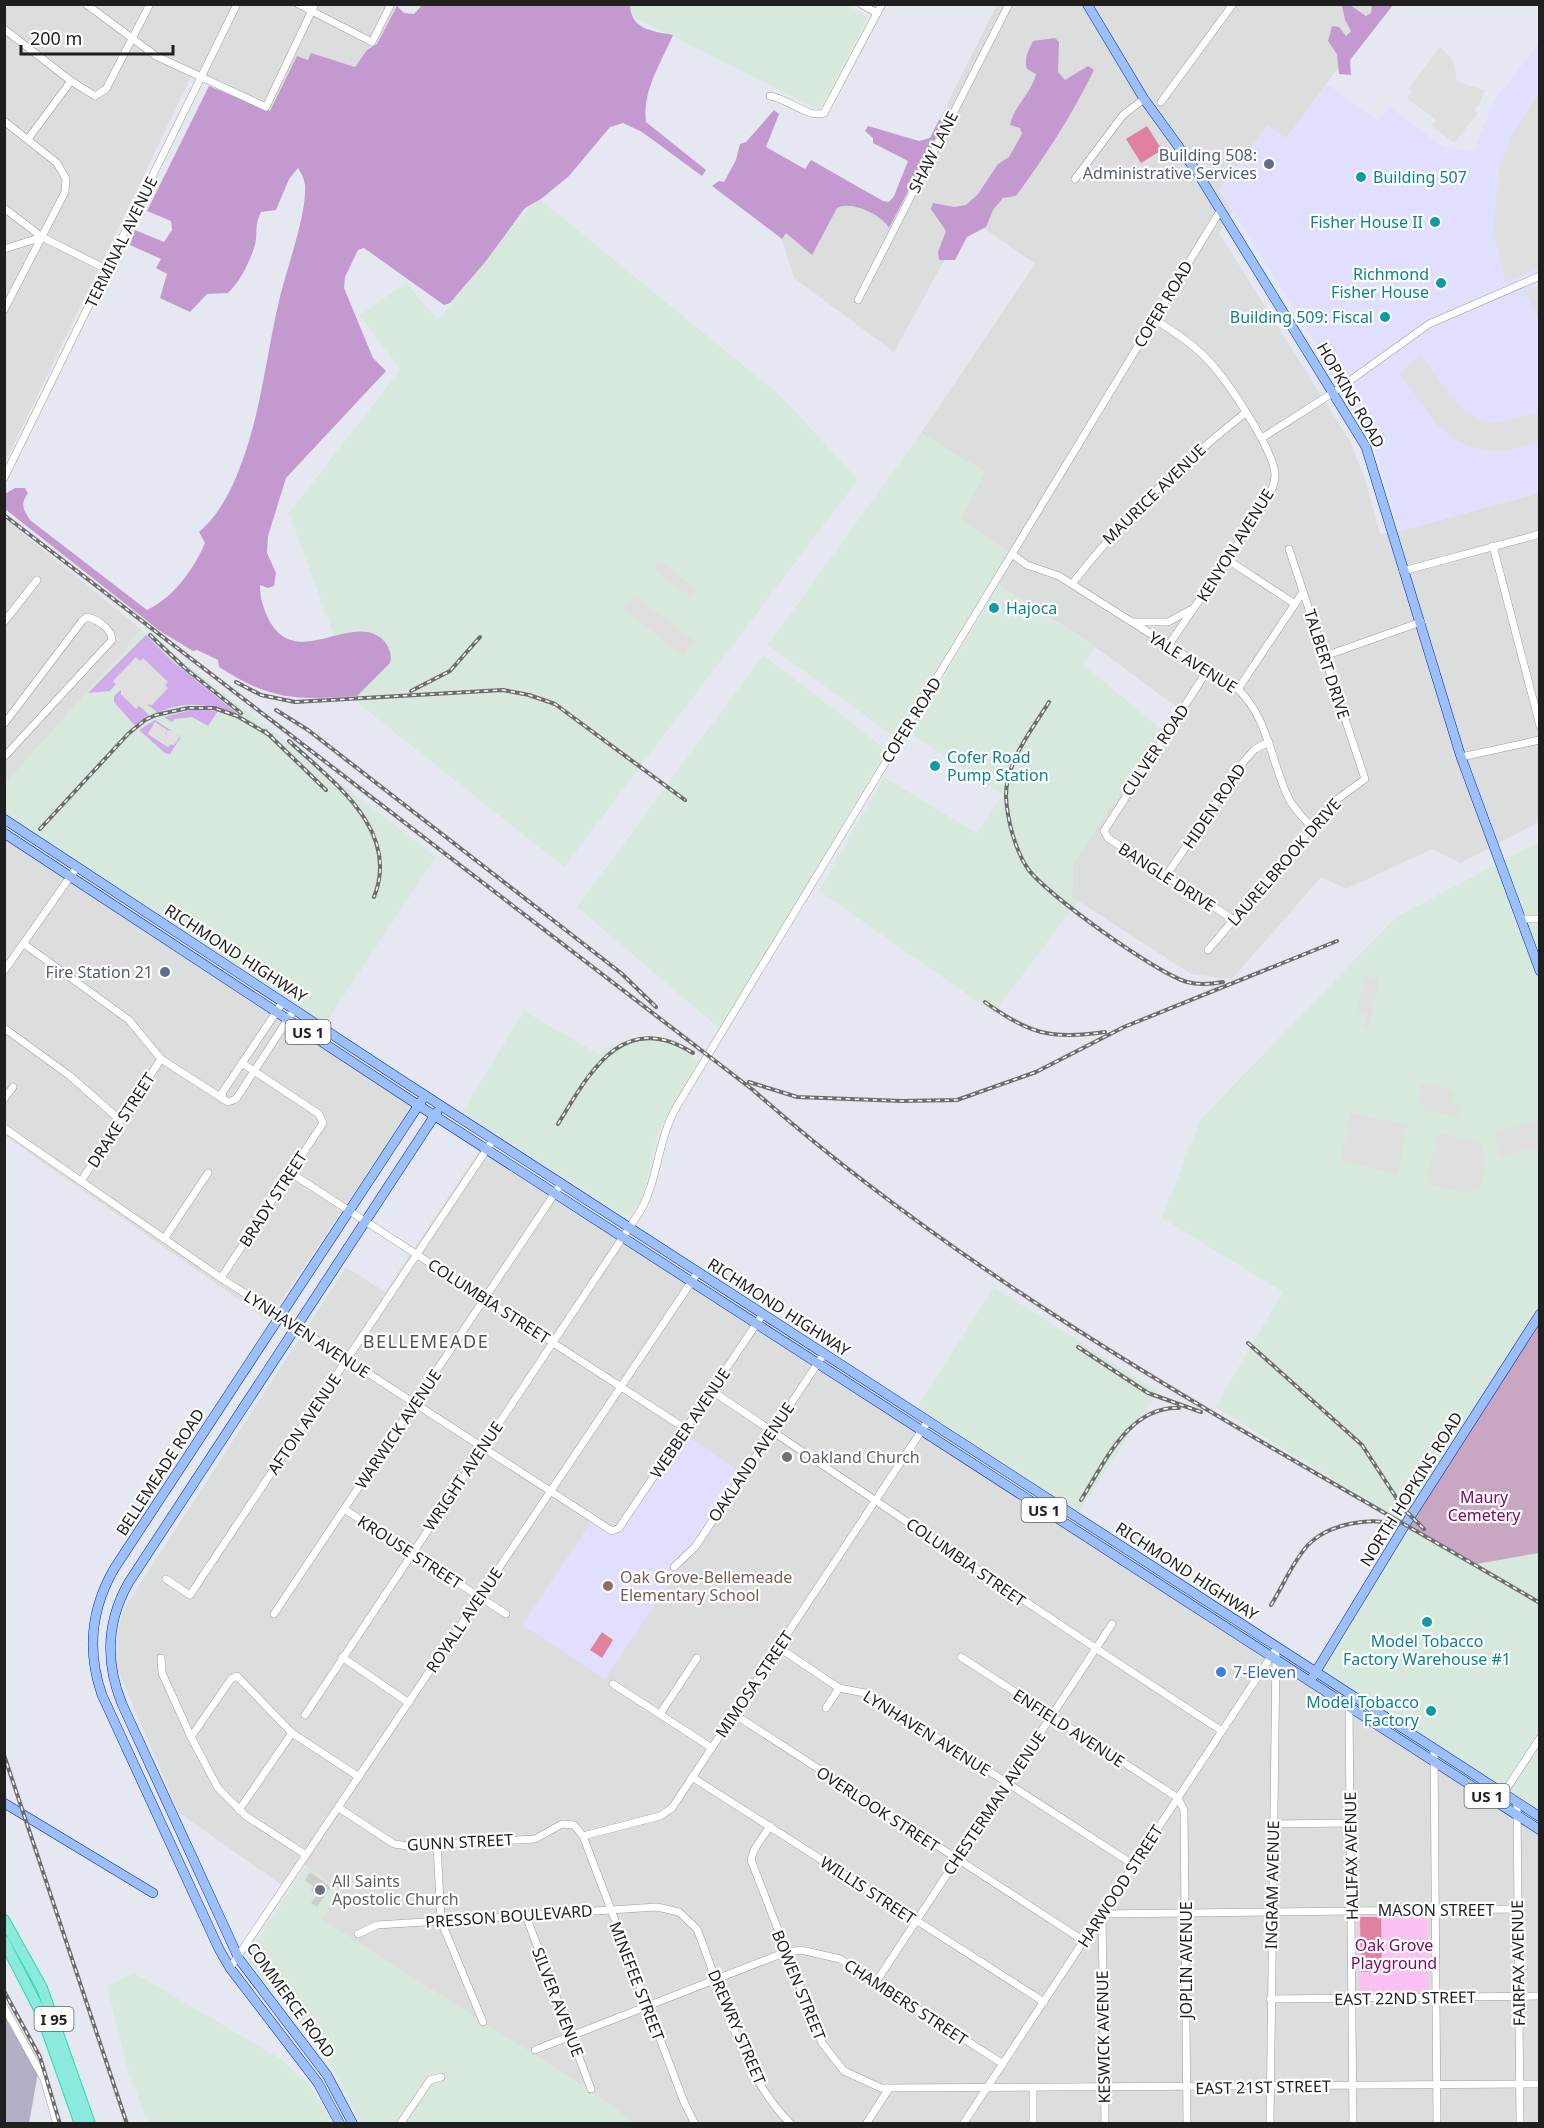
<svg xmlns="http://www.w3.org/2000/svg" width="1544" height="2128" font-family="'Noto Sans',sans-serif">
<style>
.residential{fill:#dcdddd}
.industrial{fill:#d7e9dc}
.education{fill:#e1dfff}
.religious{fill:#cdcdcd}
.construction{fill:#b2b0c5}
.grass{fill:#d0aaeb}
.forest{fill:#c499d0}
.cemetery{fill:#c9a6c1}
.park{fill:#fbc1f2}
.pitch{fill:#e1819f}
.parking{fill:#dfdfdf}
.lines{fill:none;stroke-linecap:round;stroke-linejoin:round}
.minor-casing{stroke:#9c9c9c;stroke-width:8}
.major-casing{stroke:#00289a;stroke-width:10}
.highway-casing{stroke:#21dfab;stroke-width:12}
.minor{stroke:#fff;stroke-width:7}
.major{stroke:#9cbffe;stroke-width:9}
.highway{stroke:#8be9de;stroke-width:10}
.rail-casing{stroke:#6d6d6d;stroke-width:4}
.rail{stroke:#fff;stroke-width:1.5;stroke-dasharray:4.5;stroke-linecap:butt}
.service-dot{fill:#5c6f8a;stroke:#fff;stroke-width:2}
.culture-dot{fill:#0f9aa8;stroke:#fff;stroke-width:2}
.worship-dot{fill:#6b7280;stroke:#fff;stroke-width:2}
.education-dot{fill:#8d6e63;stroke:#fff;stroke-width:2}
.shop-dot{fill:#3f7fe0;stroke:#fff;stroke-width:2}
.labels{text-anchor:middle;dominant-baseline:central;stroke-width:4.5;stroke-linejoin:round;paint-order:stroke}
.shield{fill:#fff;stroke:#626262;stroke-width:1.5}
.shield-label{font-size:15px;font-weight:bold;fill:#1f1f1f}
.street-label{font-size:16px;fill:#1f1f1f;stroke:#fff}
.service-label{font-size:16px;fill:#4e5e75;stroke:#fff;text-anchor:end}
.culture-label{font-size:16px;fill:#0d838f;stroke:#fff;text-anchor:end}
.worship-label{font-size:16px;fill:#5b616d;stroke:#fff;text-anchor:start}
.park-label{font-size:16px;fill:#81096e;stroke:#fff}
.education-label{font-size:16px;fill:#785e54;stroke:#fff;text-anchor:start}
.shop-label{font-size:16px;fill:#366cbe;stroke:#fff;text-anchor:start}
.neighbourhood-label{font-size:18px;letter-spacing:1.5px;fill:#525252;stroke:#fff}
</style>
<rect width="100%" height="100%" fill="#e5e8f0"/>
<g class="residential">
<polygon points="5,5 398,5 358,79 278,115 193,73 5,463"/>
<polygon points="997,5 1384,5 1286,139 1268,125 1219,189 1232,212 1219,233 1351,443 1366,483 1380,534 1400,531 1539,493 1539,822 1461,863 1432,849 1346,889 1321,877 1232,979 1191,974 1072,897 1073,864 1177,707 1087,641 999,585 1012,555 961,519 985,472 921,433 1035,264 968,217 894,352 794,278 782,239 815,174 892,213"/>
<polygon points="5,519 142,630 5,784"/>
<polygon points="4,831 415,1102 268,1320 5,1136"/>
<polygon points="483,1145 1539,1824 1539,2123 633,2123 602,2098 321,1919 340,1890 299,1861 282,1885 179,1813 115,1663 117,1636 123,1610 346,1267 385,1292"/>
</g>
<g class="industrial">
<polygon points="630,5 846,5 862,13 867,19 823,105 818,109 630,15"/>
<polygon points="537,197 781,396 858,480 564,867 359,704 289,513 400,370 360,315 406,283 438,320"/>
<polygon points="921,433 985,472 961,519 1010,554 895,737 768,645"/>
<polygon points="999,585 1095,647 1084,665 1162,730 1073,864 1072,897 1078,901 994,1013 819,891 884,777 976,833 1003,795 910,733"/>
<polygon points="142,630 436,857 325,1024 5,813 5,784"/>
<polygon points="763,655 887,750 720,1029 577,907"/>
<polygon points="1539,842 1539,1316 1476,1564 1539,1553 1539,1824 1312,1678 1406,1524 1215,1407 1283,1292 1162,1218 1200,1120 1396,917"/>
<polygon points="524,1011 600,1055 611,1046 632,1038 665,1036 699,1061 658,1133 643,1198 630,1216 623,1215 462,1112"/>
<polygon points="994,1287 1158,1391 1079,1512 917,1407"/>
<polygon points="306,1866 340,1890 321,1919 602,2098 633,2123 360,2123 339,2079 326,2058 246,1957"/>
<polygon points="134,1973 281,2059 309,2085 333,2123 148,2123 127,2067 107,1986"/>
</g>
<g class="education">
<polygon points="1539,43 1539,493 1400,531 1370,429 1219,189 1268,125 1286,138 1327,84 1378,121 1390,107 1443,147 1473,152 1494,101"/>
<polygon points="683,1433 743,1474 605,1679 522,1625 593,1519 616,1531"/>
</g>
<polygon class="religious" points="310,1872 331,1887 317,1907 311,1903 317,1895 311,1891 313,1886 305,1880"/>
<polygon class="construction" points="4,2013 38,2073 29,2123 5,2123"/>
<g class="grass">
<path d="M146,635L172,661L239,715C212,705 185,699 158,713L147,704L152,705L167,688L143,659L113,682L116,684L110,691L88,693Z"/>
<polygon points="121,690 121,694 136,708 139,705 150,716 135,726 114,702 114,696"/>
<polygon points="195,709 218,711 208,726 192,717 175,719 172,722 164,717"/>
<polygon points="155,720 172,731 168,730 167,734 170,736 165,734 167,730 155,722 148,734 168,747 171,744 174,745 180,737 177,734 181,737 170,754 165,753 139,730"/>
</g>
<g class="forest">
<path d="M423,4L630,5C631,30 653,31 673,35C661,63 642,91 646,122L706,170L702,176L642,132L623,123L610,127L569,176L541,199L525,208L486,261L450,303L444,305L364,248L358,250L345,277L344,288L373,358L386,371L286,478L268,536L267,553L276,573L274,586L268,588L260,585C260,598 263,608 269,620C297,673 355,608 385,642C390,649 392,655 390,663L357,696C295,700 272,701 219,667L218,660L197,650L193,651L160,631L5,509V494L15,488H25L28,493C20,504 23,509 30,520L147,610C173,598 194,569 205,543L199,532C219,515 231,491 240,467C261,414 266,356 279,301C286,270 307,215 305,185C304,178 301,173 298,168L289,179L276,210L261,212C254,227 258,233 255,245C250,261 240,282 228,293L207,294L190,312L160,298L167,274L156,268L161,259L130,245L135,230L164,242L172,230L171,221L147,211L209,86L270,111L297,56L308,60L311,53L355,67L367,50L377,44L397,6L404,13L414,14Z"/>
<polygon points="1342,5 1350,5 1366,16 1371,13 1372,5 1393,5 1350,60 1351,75 1339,74 1337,54 1328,41 1332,26 1339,27 1346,36 1351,31 1345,20"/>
<path d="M1055,38L1059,42L1058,72L1065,80L1088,66L1094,70C1071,117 1046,155 1016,196L1003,198L993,210L986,227L967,237L955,260H939L938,252L946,231L931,209L933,203L954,207L966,205L978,194L998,164L1009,157L1022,134L1020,128L1010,125C1014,106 1031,94 1036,74L1027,69C1024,58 1028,51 1033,41Z"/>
<path d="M774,110L779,114L766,147L805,169L811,160L883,201L889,202L894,196L908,161L873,143V138L865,131L868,126L919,141L930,138L939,120L944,121L889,228C882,215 851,200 837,208L812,255L786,233L782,239L712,186L719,181L724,182L736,160L740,144L746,142Z"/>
</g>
<polygon class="cemetery" points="1539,1316 1539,1553 1476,1564 1406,1524"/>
<polygon class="park" points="1358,1916 1428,1916 1429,1992 1359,1993"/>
<g class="pitch">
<polygon points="1147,126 1162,150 1141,163 1126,139"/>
<polygon points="602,1632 613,1640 602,1658 590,1650"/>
<polygon points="1360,1917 1381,1917 1382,1971 1361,1972"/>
</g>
<g class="parking">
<polygon points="1440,47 1453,60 1457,82 1484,90 1480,104 1474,110 1478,113 1454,143 1432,126 1436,120 1407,98 1412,92 1409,88"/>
<polygon points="1539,93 1539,268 1505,282 1493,228 1499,168 1510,137"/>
<polygon points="1539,285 1539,319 1524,292"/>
<polygon points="1421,355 1453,399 1467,413 1479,420 1497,422 1539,413 1539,442 1506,451 1489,451 1470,447 1454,439 1437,425 1399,373"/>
<polygon points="660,561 696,590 691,597 653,569"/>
<polygon points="635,596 695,641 683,656 623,608"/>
<polygon points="136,657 140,661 143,658 168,682 165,685 168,688 152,705 149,702 143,709 139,706 136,709 121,694 123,692 113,681"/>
<polygon points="155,722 167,730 165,734 169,737 166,733 168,730 180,737 174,745 171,744 168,747 148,734"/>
<polygon points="1365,976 1379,979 1368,1030 1363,1029 1366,1014 1357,1012"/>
<polygon points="1421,1083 1453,1091 1451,1103 1460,1105 1458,1117 1424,1110 1425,1105 1416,1103"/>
<polygon points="1351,1113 1408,1125 1397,1174 1340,1161"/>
<polygon points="1539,1119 1539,1147 1499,1157 1494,1133"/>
<polygon points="1442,1133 1480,1142 1487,1159 1480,1187 1470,1189 1469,1194 1426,1184 1437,1134 1441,1135"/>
</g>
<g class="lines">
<g class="minor-casing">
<g id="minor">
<polyline points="86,4 156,56 266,107 315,4"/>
<polyline points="298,4 372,42 391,4"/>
<polyline points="861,4 877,13"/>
<polyline points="4,29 71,81 95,96 106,89 150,4"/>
<path d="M770,96C787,98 809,119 824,113L882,4"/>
<polyline points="1161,102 1233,4"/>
<polyline points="4,121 57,163 66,179 65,192 4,310"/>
<polyline points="28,139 71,81"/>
<polyline points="1075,179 1123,115 1144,99"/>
<polyline points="4,208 42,237 108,270"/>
<polyline points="4,249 42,237"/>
<polyline points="858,300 1009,4"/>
<path d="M1154,319C1176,333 1198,347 1215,368C1231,387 1275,452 1275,475C1275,486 1269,495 1264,505L1168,646"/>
<polyline points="1262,438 1334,392 1429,324 1540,276"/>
<polyline points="4,478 237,4"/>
<polyline points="1493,546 1540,726"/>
<path d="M1013,555L1027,565L1059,576L1238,689C1268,718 1271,761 1288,797C1293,808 1304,818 1311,827"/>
<polyline points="1228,560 1295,604"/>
<polyline points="1403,571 1540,534"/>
<path d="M1072,584C1121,520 1182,463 1245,413"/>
<polyline points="4,622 37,580"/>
<polyline points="1134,622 1168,622 1192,609"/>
<polyline points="1325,656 1421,622"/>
<polyline points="1207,671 1104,831 1108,838 1234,920"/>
<polyline points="1238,689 1303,592"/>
<path d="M4,724L82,621L87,617C98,620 111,628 112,640L4,757"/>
<polyline points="1461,757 1540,740"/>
<polyline points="1166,876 1245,760 1255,749 1269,742"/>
<polyline points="1522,919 1540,919"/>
<polyline points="24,944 129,1020 161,1059 228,1102 236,1099 294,1010"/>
<polyline points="1208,950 1335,801 1365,779 1289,549"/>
<polyline points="4,971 77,867"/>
<polyline points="4,1028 70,1076 120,1120"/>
<polyline points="4,1099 13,1087"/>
<polyline points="223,1099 222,1093 283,1002"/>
<polyline points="4,1128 221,1278 612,1531 619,1528 763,1314"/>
<polyline points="291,1173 686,1429"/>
<polyline points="81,1181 161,1059"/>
<polyline points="164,1239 208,1173"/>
<polyline points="221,1278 323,1123 319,1114 242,1063"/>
<path d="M712,1391C882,1504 1050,1620 1222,1731"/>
<polyline points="344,1509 506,1614"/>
<polyline points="674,1567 695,1547 824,1354"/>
<polyline points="166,1579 190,1595 493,1140"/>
<polyline points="274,1614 561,1184"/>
<polyline points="778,1647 839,1688 870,1694 1134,1865"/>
<polyline points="342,1657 409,1703"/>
<polyline points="961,1657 1178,1798 1184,1810 1187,2124"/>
<polyline points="161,1658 162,1673 191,1737 218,1788 246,1816 306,1855"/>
<polyline points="613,1684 712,1748"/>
<polyline points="826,1708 839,1688"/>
<polyline points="660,1714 697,1658"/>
<polyline points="734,1714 1084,1941"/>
<path d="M305,1715L641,1210C659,1176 657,1141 677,1106L1220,211"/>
<polyline points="191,1737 231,1679 237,1676 292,1733 359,1777"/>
<polyline points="1434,1749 1437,2124"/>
<polyline points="692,1777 1044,2002"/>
<polyline points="1503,1794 1540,1738"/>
<polyline points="1517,1803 1520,2124"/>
<polyline points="339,1808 394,1844 408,1846 535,1839 562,1824 574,1825 583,1836 684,2102 695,2124"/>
<polyline points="239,1810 292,1733"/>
<polyline points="1272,1824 1350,1823"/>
<polyline points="770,1826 754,1850 751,1860 822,2043 844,2071 881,2088 1540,2084"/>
<polyline points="583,1836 660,1816 672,1808 928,1421"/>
<polyline points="437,1844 441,1921 483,2022"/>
<polyline points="526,1916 591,2089"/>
<path d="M358,1934L377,1925L657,1907L679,1912L697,1929C722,1992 742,2077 791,2124"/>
<polyline points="230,1968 698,1272"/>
<polyline points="876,1982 1112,1624"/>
<polyline points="1270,1999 1540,1996"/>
<polyline points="4,2007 44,2079 57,2124"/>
<polyline points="535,2050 786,1952 801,1950 840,1959 1003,2064"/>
<polyline points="1033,2089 1033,2124"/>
<polyline points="400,2124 430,2080 441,2077"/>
<polyline points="866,2124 888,2090"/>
<polyline points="963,2124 1274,1652"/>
<polyline points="1105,2124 1102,1914 1517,1909"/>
<polyline points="1270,2124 1276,1655"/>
<polyline points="1353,2124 1349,1707 1354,1699"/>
</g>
</g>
<g class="major-casing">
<g id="major">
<polyline points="1087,4 1144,99 1197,172 1366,447 1461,757 1540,971"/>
<polyline points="4,819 406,1083 1540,1817"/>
<polyline points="4,833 418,1105 1540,1830"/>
<polyline points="1312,1678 1405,1525 1540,1314"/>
<polyline points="4,1803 153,1893"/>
<path d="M340,2124L318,2083L230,1968L219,1949L102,1695C87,1652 91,1609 114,1569L422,1100"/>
<path d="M353,2124L327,2075L239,1959L122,1704C105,1662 106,1622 129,1582L437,1112"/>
</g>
</g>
<g class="highway-casing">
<g id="highway">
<polyline points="4,1920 42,1988 90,2124"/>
<polyline points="4,1941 40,2011 80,2124"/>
</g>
</g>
<use href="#minor" class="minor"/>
<use href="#major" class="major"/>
<use href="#highway" class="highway"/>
<g class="rail-casing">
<g id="rail">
<path d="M4,515L753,1090C989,1299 1270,1444 1540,1603"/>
<polyline points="150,635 186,669 241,713"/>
<polyline points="236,682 261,695 295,702 503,690 529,695 555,704 685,800"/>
<polyline points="411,691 450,671 480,637"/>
<path d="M1049,702C1032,730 1006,761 1006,796C1007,819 1015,850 1028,869C1047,895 1156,973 1187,982C1198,985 1212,984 1223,982"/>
<polyline points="276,710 308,730 621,973 656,1007"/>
<polyline points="265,731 326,790"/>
<path d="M289,741C333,782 401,830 374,897"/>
<polyline points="40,829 128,734 145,720 156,715 188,708 214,708 237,716 271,736"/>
<path d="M985,1002C1029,1034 1051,1040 1105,1032"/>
<polyline points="749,1082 797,1097 902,1101 957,1100 1036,1072 1124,1027 1337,941"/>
<path d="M558,1124C589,1074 622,1008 693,1053"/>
<polyline points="1248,1343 1362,1445 1403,1508 1424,1529"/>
<polyline points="1078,1347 1148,1393 1201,1412"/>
<path d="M1081,1500C1104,1464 1128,1406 1179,1408"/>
<path d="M1271,1605C1283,1586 1293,1561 1308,1545C1328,1524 1369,1517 1395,1524"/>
<polyline points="4,1755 127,2124"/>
<polyline points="4,1991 40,2057 60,2124"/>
</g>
</g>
<use href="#rail" class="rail"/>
</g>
<g class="service-dot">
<circle cx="1269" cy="164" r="6"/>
<circle cx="165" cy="972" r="6"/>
</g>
<g class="culture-dot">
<circle cx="1361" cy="177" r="6"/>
<circle cx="1435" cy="222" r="6"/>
<circle cx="1441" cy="283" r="6"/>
<circle cx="1385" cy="317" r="6"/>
<circle cx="994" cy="608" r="6"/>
<circle cx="935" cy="766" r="6"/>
<circle cx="1427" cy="1622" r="6"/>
<circle cx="1431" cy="1711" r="6"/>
</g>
<g class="worship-dot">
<circle cx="787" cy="1457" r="6"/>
<circle cx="320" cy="1890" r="6"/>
</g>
<circle class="education-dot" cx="608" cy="1586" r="6"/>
<circle class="shop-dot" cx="1221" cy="1672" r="6"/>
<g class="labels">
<g class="shield">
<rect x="285.5" y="1020" width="45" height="24" rx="4.5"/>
<rect x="1021.5" y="1498" width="45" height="24" rx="4.5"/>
<rect x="1464.5" y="1784" width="45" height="24" rx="4.5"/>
<rect x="34.5" y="2007" width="39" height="24" rx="4.5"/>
</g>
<g class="shield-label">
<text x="308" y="1032">US 1</text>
<text x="1044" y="1510">US 1</text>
<text x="1487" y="1796">US 1</text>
<text x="54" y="2019">I 95</text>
</g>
<g class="street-label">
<text transform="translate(933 152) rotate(-63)">SHAW LANE</text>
<text transform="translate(121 242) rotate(-64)">TERMINAL AVENUE</text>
<text transform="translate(1163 304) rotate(-59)">COFER ROAD</text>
<text transform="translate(1351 395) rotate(60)">HOPKINS ROAD</text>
<text transform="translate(1154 494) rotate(-44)">MAURICE AVENUE</text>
<text transform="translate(1235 545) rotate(-58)">KENYON AVENUE</text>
<text transform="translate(1193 662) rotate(32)">YALE AVENUE</text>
<text transform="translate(1327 664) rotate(72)">TALBERT DRIVE</text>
<text transform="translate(911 720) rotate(-58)">COFER ROAD</text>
<text transform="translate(1155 750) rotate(-56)">CULVER ROAD</text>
<text transform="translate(1214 806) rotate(-56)">HIDEN ROAD</text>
<text transform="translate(1284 862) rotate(-49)">LAURELBROOK DRIVE</text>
<text transform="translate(1167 877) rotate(33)">BANGLE DRIVE</text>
<text transform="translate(236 953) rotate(33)">RICHMOND HIGHWAY</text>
<text transform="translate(121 1120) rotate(-57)">DRAKE STREET</text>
<text transform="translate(273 1199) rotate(-57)">BRADY STREET</text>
<text transform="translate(489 1301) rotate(33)">COLUMBIA STREET</text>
<text transform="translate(779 1307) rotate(33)">RICHMOND HIGHWAY</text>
<text transform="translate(307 1334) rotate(33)">LYNHAVEN AVENUE</text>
<text transform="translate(690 1423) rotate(-56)">WEBBER AVENUE</text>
<text transform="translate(304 1424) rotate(-56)">AFTON AVENUE</text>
<text transform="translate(398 1429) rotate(-56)">WARWICK AVENUE</text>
<text transform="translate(751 1462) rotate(-56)">OAKLAND AVENUE</text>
<text transform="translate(160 1472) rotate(-57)">BELLEMEADE ROAD</text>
<text transform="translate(463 1476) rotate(-56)">WRIGHT AVENUE</text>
<text transform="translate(1411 1489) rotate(-58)">NORTH HOPKINS ROAD</text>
<text transform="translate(410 1552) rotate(33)">KROUSE STREET</text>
<text transform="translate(966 1562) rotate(35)">COLUMBIA STREET</text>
<text transform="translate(1187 1571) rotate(33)">RICHMOND HIGHWAY</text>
<text transform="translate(464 1620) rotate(-56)">ROYALL AVENUE</text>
<text transform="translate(754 1684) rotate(-56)">MIMOSA STREET</text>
<text transform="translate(1069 1728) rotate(33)">ENFIELD AVENUE</text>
<text transform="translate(927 1733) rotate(32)">LYNHAVEN AVENUE</text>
<text transform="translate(994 1803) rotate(-56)">CHESTERMAN AVENUE</text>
<text transform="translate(878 1809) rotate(33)">OVERLOOK STREET</text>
<text transform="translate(460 1842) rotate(-3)">GUNN STREET</text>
<text transform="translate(1351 1856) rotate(-91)">HALIFAX AVENUE</text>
<text transform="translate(1272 1885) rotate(-89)">INGRAM AVENUE</text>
<text transform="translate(1120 1886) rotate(-57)">HARWOOD STREET</text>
<text transform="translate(868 1890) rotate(33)">WILLIS STREET</text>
<text x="1436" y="1910">MASON STREET</text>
<text transform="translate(509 1916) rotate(-4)">PRESSON BOULEVARD</text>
<text transform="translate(1186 1960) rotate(-90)">JOPLIN AVENUE</text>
<text transform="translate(1518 1963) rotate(-91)">FAIRFAX AVENUE</text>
<text transform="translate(637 1981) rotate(69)">MINEFEE STREET</text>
<text transform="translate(799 1985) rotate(68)">BOWEN STREET</text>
<text transform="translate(1405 1998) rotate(-1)">EAST 22ND STREET</text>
<text transform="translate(291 2000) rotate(54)">COMMERCE ROAD</text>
<text transform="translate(558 2002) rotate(69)">SILVER AVENUE</text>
<text transform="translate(906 2002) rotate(33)">CHAMBERS STREET</text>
<text transform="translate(737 2027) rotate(67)">DREWRY STREET</text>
<text transform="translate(1103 2037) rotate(-91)">KESWICK AVENUE</text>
<text transform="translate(1263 2087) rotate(-1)">EAST 21ST STREET</text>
</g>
<g class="service-label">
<text x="1257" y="155">Building 508:<tspan x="1257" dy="18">Administrative Services</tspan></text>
<text x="153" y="972">Fire Station 21</text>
</g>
<g class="culture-label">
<text x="1373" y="177" text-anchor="start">Building 507</text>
<text x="1423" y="222">Fisher House II</text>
<text x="1429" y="274">Richmond<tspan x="1429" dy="18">Fisher House</tspan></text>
<text x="1373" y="317">Building 509: Fiscal</text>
<text x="1006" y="608" text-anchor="start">Hajoca</text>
<text x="947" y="757" text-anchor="start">Cofer Road<tspan x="947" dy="18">Pump Station</tspan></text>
<text x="1427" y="1641" text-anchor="middle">Model Tobacco<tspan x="1427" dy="18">Factory Warehouse #1</tspan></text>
<text x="1419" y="1702">Model Tobacco<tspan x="1419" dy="18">Factory</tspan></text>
</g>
<g class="worship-label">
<text x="799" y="1457">Oakland Church</text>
<text x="332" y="1881">All Saints<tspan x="332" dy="18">Apostolic Church</tspan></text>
</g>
<g class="park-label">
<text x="1484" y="1497">Maury<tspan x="1484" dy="18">Cemetery</tspan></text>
<text x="1394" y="1945">Oak Grove<tspan x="1394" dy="18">Playground</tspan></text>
</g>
<g class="education-label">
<text x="620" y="1577">Oak Grove-Bellemeade<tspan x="620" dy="18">Elementary School</tspan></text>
</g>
<g class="shop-label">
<text x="1233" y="1672">7-Eleven</text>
</g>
<g class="neighbourhood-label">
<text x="426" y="1341">BELLEMEADE</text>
</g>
</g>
<rect width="1544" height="2128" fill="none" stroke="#1f1f1f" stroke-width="12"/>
<path d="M21 45v9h152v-9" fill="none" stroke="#1f1f1f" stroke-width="3"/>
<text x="30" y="45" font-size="18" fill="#1f1f1f" stroke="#ffffff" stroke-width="4.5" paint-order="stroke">200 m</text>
</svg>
